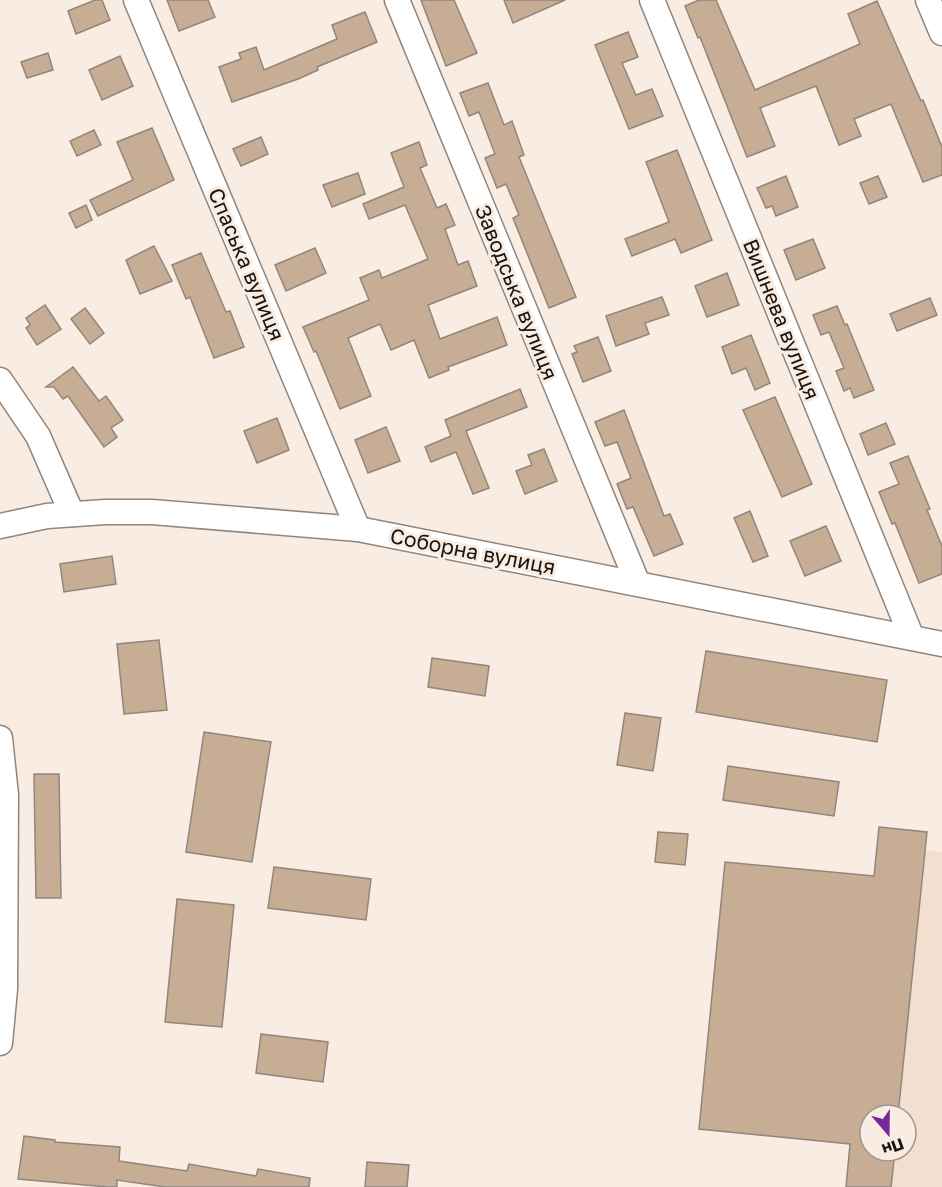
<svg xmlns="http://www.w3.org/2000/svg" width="942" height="1187" font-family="'Golos Text',sans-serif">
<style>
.built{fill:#f2dfcf}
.building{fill:#c8ad95;stroke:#91867c;stroke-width:1.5}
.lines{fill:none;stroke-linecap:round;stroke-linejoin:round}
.street-casing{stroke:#91857c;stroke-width:27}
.street{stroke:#fff;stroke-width:24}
.labels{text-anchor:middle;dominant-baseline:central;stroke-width:6;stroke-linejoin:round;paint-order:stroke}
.street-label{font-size:21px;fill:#181410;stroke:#f9ece2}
</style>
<rect width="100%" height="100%" fill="#f9ece2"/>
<polygon class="built" points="925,850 942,852 942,1187 891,1187 895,1151 906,1151 906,1115 898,1115"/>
<g class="building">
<polygon points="95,0 102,0 110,20 76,34 68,11"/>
<polygon points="167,0 208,0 215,17 179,31"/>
<polygon points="421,0 454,0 477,53 446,66"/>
<polygon points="504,0 565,0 513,23"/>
<polygon points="699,0 716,0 755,90 860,44 848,14 877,1 921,101 923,100 942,147 942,175 923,182 891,104 854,119 861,136 839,145 816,86 760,108 775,146 747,157 700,37 698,38 685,6"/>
<polygon points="365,12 377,42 317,67 318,70 298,79 232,102 219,67 241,59 239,53 256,47 264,70 337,39 332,25"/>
<polygon points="628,32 638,57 622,63 636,95 652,89 663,116 629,129 595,45"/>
<polygon points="48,53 53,70 27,78 21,62"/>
<polygon points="120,56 133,86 102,100 89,70"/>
<polygon points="488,83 504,125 512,121 524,155 519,157 576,297 549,308 513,218 519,215 506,184 497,188 485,158 495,154 479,112 469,116 460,93"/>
<polygon points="152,128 174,180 98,216 90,200 133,180 117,142"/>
<polygon points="94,130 101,145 77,156 70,141"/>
<polygon points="261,137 268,154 241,166 233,149"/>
<polygon points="419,142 427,165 420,168 437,208 446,204 455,225 445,229 458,265 468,261 477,286 428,305 440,339 497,317 507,345 448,367 449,370 429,378 414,340 391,350 380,324 348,338 371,396 340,409 316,351 314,352 303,327 369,300 360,278 379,270 382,278 428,259 405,205 369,219 363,204 404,187 391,153"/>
<polygon points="677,150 712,240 681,253 675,239 632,256 625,239 669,222 646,162"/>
<polygon points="358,173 365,194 332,207 323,185"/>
<polygon points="786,176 798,207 776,216 772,206 766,208 757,188"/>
<polygon points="878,176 887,197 869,204 860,183"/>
<polygon points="86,205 92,220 76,228 69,213"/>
<polygon points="813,239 825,268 796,280 784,250"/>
<polygon points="154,246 172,281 140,294 126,260"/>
<polygon points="315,248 326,273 286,291 275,265"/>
<polygon points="201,253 226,312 230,311 244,347 214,358 190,297 186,299 172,265"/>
<polygon points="727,273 739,305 707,317 695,286"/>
<polygon points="662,297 669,315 645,323 649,334 616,346 606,316"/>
<polygon points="930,298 937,315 897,331 890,314"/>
<polygon points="45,305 61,329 37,345 26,328 30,325 26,318"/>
<polygon points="837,306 845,325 847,324 874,390 854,398 850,388 844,391 836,371 844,368 829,332 821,335 813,315"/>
<polygon points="85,308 104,333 90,344 71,319"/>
<polygon points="751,335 770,383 755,390 746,368 732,374 722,347"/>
<polygon points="598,337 611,371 583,382 572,354 577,352 574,346"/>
<polygon points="73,367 99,401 106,396 123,420 111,428 117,437 104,447 68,396 63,399 54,387 46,387"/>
<polygon points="520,389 527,407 466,431 489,488 473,494 456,452 431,462 425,447 451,436 445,420"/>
<polygon points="775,397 812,484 782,497 743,410"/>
<polygon points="624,410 664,516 670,514 683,544 654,556 633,507 627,509 617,484 631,478 617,442 605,446 595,422"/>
<polygon points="277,418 289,450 257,463 244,431"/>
<polygon points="886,423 895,444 868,455 860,434"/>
<polygon points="386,427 400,461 368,473 355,440"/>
<polygon points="544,449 557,481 525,494 516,471 532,465 528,455"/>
<polygon points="908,456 930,509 927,510 942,546 942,574 919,583 895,523 892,524 879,492 899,484 890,463"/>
<polygon points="750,511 768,556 753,562 734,518"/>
<polygon points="826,526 841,561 805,576 790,541"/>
<polygon points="112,556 116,584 64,592 60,564"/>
<polygon points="159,640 167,710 124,714 117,644"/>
<polygon points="706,651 887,680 877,742 696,712"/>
<polygon points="432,658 489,666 485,696 428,687"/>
<polygon points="625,713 661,718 653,771 617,765"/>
<polygon points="204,732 271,742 252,862 186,852"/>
<polygon points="728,766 839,782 834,816 723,800"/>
<polygon points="34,774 59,774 61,898 36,898"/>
<polygon points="879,827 927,832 898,1115 870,1115 870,1151 895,1151 891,1187 846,1187 850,1144 699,1129 725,862 874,876"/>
<polygon points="658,832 688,834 685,865 655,862"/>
<polygon points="274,867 371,879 366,920 268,908"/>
<polygon points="177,899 234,905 222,1027 165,1022"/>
<polygon points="261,1034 328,1042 323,1082 256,1073"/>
<polygon points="24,1136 55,1140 55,1142 120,1147 119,1161 187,1171 189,1164 256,1176 258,1169 310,1178 309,1187 165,1187 117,1180 117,1187 108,1187 18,1179"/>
<polygon points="367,1162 409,1165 407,1187 365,1187"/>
</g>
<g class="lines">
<g class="street-casing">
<g id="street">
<polyline points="136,0 358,529"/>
<polyline points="397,0 638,584"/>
<polyline points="652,0 912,638"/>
<polyline points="928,0 942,33"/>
<polyline points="0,380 38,436 72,514"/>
<polyline points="0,526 47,516 105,512 152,512 358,529 942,644"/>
<polyline points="0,738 6,795 5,989 0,1043"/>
</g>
</g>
<use href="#street" class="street"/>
</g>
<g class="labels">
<g class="street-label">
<text transform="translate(247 264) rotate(67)">Спаська вулиця</text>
<text transform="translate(517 292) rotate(68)">Заводська вулиця</text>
<text transform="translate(782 319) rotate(68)">Вишнева вулиця</text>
<text transform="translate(473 551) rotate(11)">Соборна вулиця</text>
</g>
</g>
<g transform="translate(888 1133) rotate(160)"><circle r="28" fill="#f9ece2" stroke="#9f968e" stroke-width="1.5"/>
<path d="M0-4.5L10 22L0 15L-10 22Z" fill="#792898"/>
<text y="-9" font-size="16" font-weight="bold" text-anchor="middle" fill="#181410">Пн</text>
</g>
</svg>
